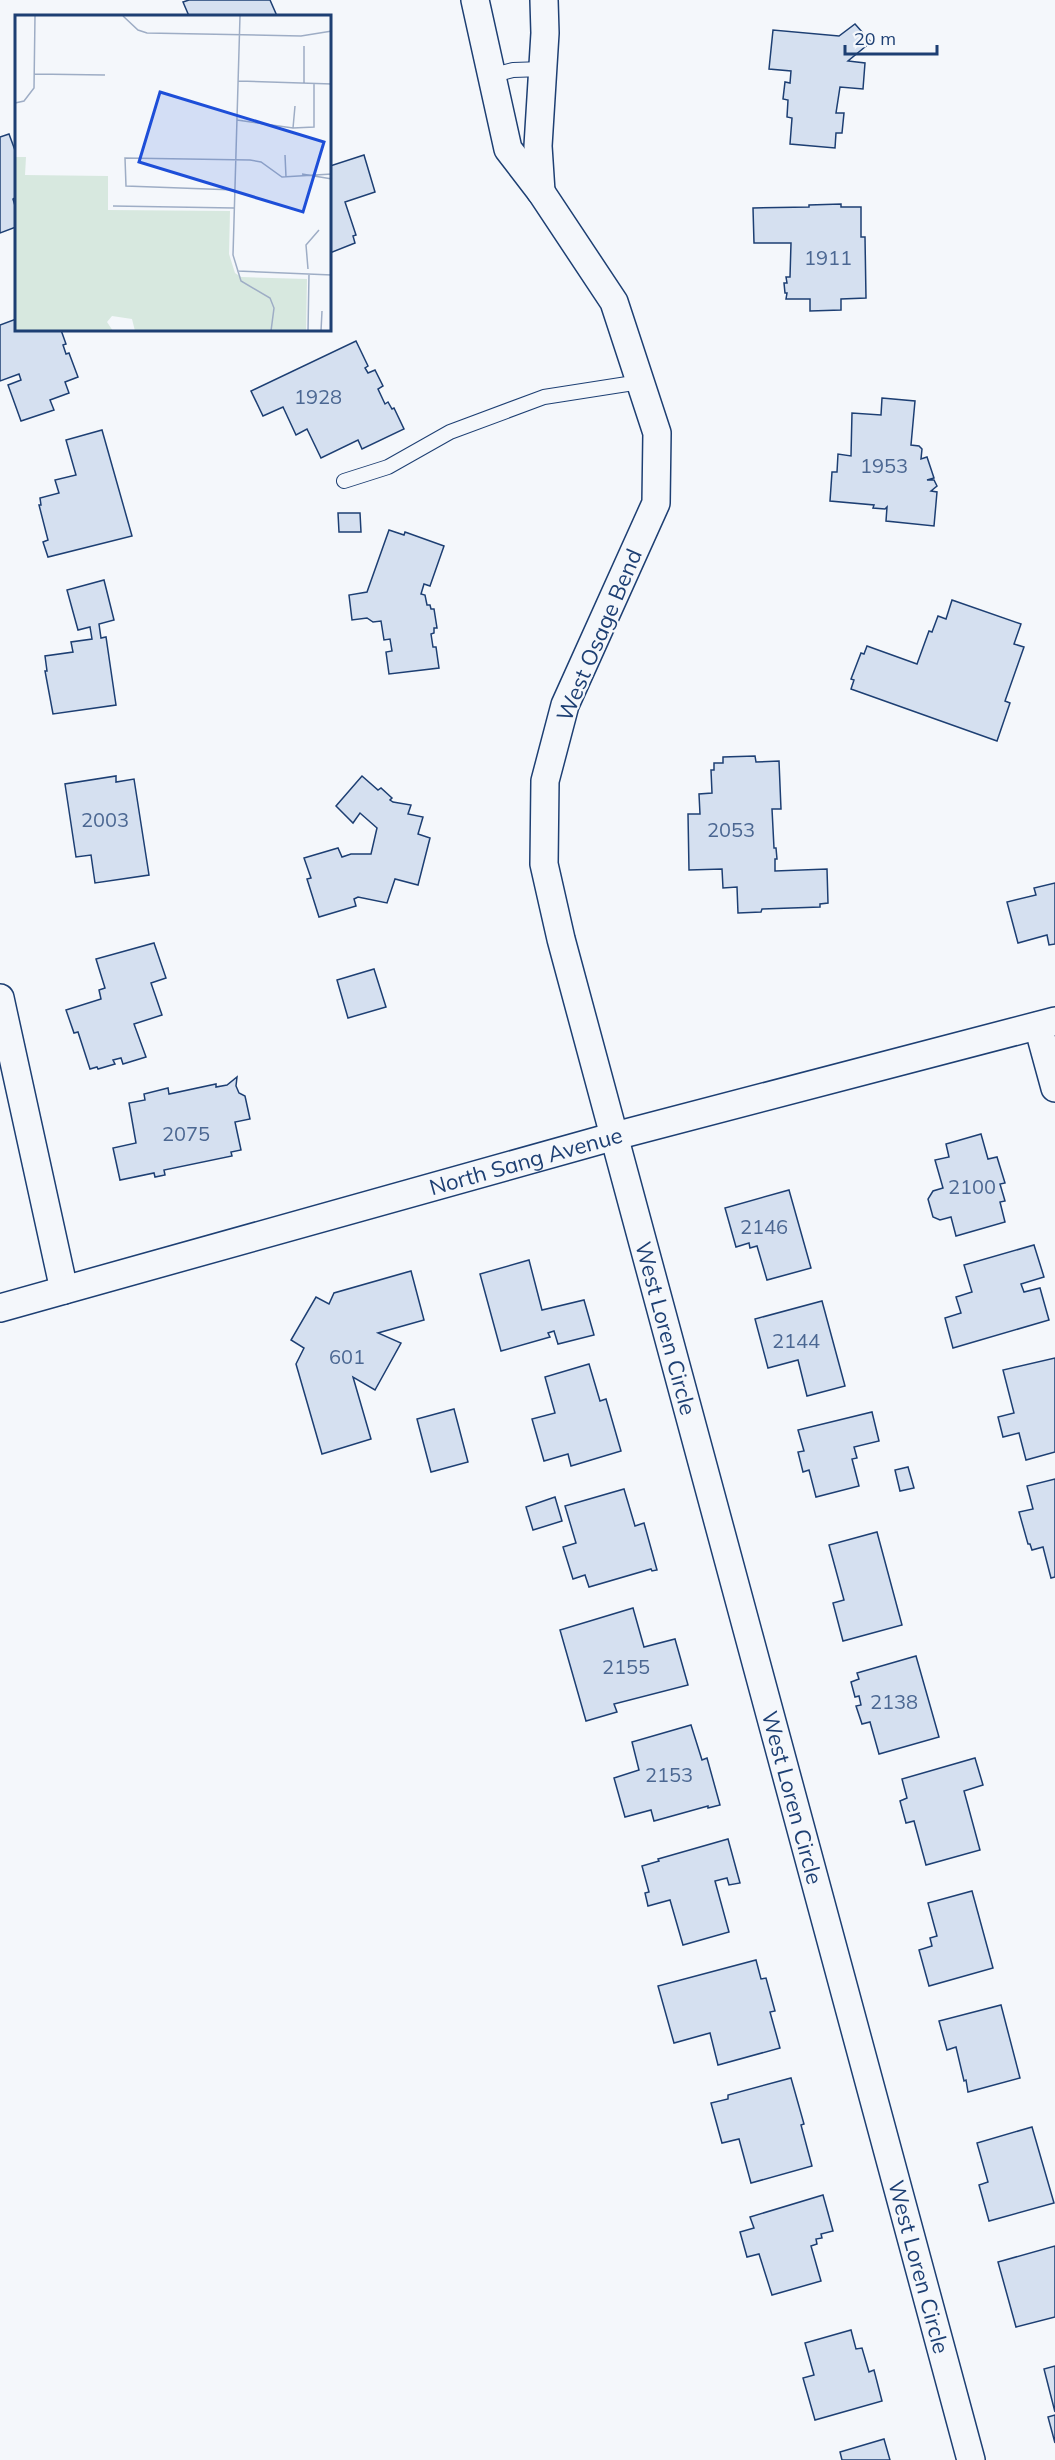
<svg xmlns="http://www.w3.org/2000/svg" width="1055" height="2460" font-family="Mulish,sans-serif">
<style>
.building{fill:#d5e0f0;stroke:#1d3f73;stroke-width:1.5}
.lines{fill:none;stroke-linecap:round;stroke-linejoin:round}
.lane-casing{stroke:#1d3f73;stroke-width:16}
.street-casing{stroke:#1d3f73;stroke-width:30}
.lane{stroke:#f4f7fb;stroke-width:14}
.street{stroke:#f4f7fb;stroke-width:27}
.labels{text-anchor:middle;dominant-baseline:central;stroke-width:4.5;stroke-linejoin:round;paint-order:stroke}
.number-label{font-size:20px;fill:#4b6792}
.street-label{font-size:22px;fill:#1d3f73;stroke:#f4f7fb}
.inset-road{fill:none;stroke:#9eadc5;stroke-width:1.5}
.view{fill:#1d4ed8;fill-opacity:0.15;stroke:#1d4ed8;stroke-width:3}
.inset-edge{fill:none;stroke:#1d3f73;stroke-width:3}
</style>
<rect width="100%" height="100%" fill="#f4f7fb"/>
<g class="building">
<polygon points="189,0 270,0 277,16 189,16 183,2"/>
<polygon points="855,24 871,42 848,61 865,63 863,89 840,87 836,113 844,113 842,133 836,133 835,148 790,144 792,118 787,117 788,100 783,99 785,82 790,83 791,71 769,69 773,30 839,36"/>
<polygon points="9,134 16,153 16,197 13,199 16,209 16,227 0,233 0,137"/>
<polygon points="364,155 375,192 345,202 356,235 353,236 355,243 330,253 330,166"/>
<polygon points="841,204 841,207 861,207 861,237 865,237 866,298 841,299 841,310 810,311 810,299 786,299 787,293 785,293 784,283 787,283 786,277 790,277 791,243 754,243 753,208 809,207 809,205"/>
<polygon points="16,319 16,330 61,330 66,344 63,345 66,354 69,353 78,377 65,382 69,393 50,400 54,410 21,421 8,385 21,380 19,374 0,381 0,325"/>
<polygon points="356,341 368,366 365,368 368,373 375,370 383,386 378,389 385,404 388,402 392,409 394,408 404,429 362,449 358,440 321,458 307,429 296,435 283,407 263,416 251,391"/>
<polygon points="882,398 915,401 911,445 919,446 922,449 921,459 927,457 934,478 927,480 934,480 937,486 931,491 937,492 934,526 886,521 887,507 885,509 873,508 874,505 830,501 832,472 837,472 838,454 851,456 852,413 881,415"/>
<polygon points="102,430 132,536 48,557 43,542 48,540 39,505 41,505 40,498 59,493 55,480 76,475 66,440"/>
<polygon points="338,513 360,513 361,532 339,532"/>
<polygon points="389,530 404,535 405,532 444,546 430,586 424,584 421,594 425,595 427,605 430,605 431,609 434,609 437,628 434,628 434,633 431,634 433,647 436,647 439,668 389,674 386,652 392,651 390,639 384,640 381,621 373,622 367,618 352,620 349,595 367,592"/>
<polygon points="104,580 114,620 99,624 101,638 106,637 116,705 53,714 45,671 47,671 45,656 73,652 71,642 92,639 90,627 78,630 67,590"/>
<polygon points="952,600 1021,624 1014,644 1024,647 1005,701 1010,703 997,741 851,689 854,680 851,679 861,653 864,654 867,646 917,664 929,631 932,632 938,616 946,619"/>
<polygon points="755,756 756,762 779,761 781,809 772,809 774,848 776,848 777,859 775,859 775,871 827,869 828,903 820,904 820,907 762,909 761,912 738,913 737,887 723,888 722,869 689,870 688,814 700,814 699,794 712,793 711,770 714,770 714,763 723,763 723,757"/>
<polygon points="116,776 116,782 134,779 149,875 95,883 91,855 76,857 65,784"/>
<polygon points="362,776 378,790 381,788 392,798 390,800 393,802 411,805 408,814 423,817 418,834 430,838 418,885 395,879 387,903 358,897 354,899 356,906 319,917 307,879 311,878 304,858 338,848 342,857 351,854 371,854 377,828 360,813 353,823 336,806"/>
<polygon points="1055,883 1055,944 1049,945 1047,935 1018,943 1007,902 1036,895 1034,888"/>
<polygon points="154,943 166,978 151,983 162,1015 134,1024 146,1057 123,1064 121,1058 113,1060 115,1064 98,1069 97,1067 90,1069 78,1032 74,1033 66,1010 101,999 99,990 105,988 96,959"/>
<polygon points="374,969 386,1007 348,1018 337,980"/>
<polygon points="237,1077 236,1086 239,1093 245,1096 250,1119 235,1122 241,1150 231,1152 232,1156 164,1170 165,1175 155,1177 154,1173 120,1180 113,1148 136,1143 129,1103 145,1100 144,1094 168,1088 169,1094 216,1084 216,1087 227,1085"/>
<polygon points="981,1134 988,1159 997,1157 1005,1183 1000,1184 1005,1201 1000,1202 1005,1222 956,1236 951,1217 940,1220 933,1217 928,1199 933,1191 943,1188 935,1160 949,1157 946,1144"/>
<polygon points="789,1190 811,1268 767,1280 757,1246 750,1248 749,1243 736,1247 725,1208"/>
<polygon points="1034,1245 1044,1277 1021,1284 1024,1292 1040,1288 1049,1320 953,1348 945,1318 961,1313 956,1297 972,1292 964,1265"/>
<polygon points="529,1260 542,1310 584,1300 594,1335 558,1344 554,1331 548,1333 550,1337 501,1351 480,1274"/>
<polygon points="411,1271 424,1320 378,1333 401,1343 375,1390 353,1377 371,1439 322,1454 296,1364 304,1348 291,1340 316,1297 329,1304 334,1293"/>
<polygon points="822,1301 845,1386 807,1396 798,1360 768,1368 755,1319"/>
<polygon points="1055,1358 1055,1452 1026,1460 1019,1433 1003,1437 998,1417 1014,1413 1003,1370"/>
<polygon points="589,1364 600,1401 606,1399 621,1451 571,1466 568,1454 544,1461 532,1419 555,1413 545,1377"/>
<polygon points="454,1409 468,1462 431,1472 417,1419"/>
<polygon points="872,1412 879,1441 854,1447 857,1458 852,1459 859,1486 816,1497 809,1470 803,1472 798,1452 804,1451 798,1430"/>
<polygon points="908,1467 914,1488 900,1491 895,1470"/>
<polygon points="1055,1479 1055,1577 1051,1578 1043,1547 1032,1550 1030,1544 1028,1544 1019,1512 1033,1509 1027,1486"/>
<polygon points="624,1489 635,1526 644,1523 657,1570 652,1571 651,1569 589,1587 585,1575 573,1579 563,1547 576,1543 565,1506"/>
<polygon points="555,1497 562,1521 533,1530 526,1507"/>
<polygon points="877,1532 902,1625 843,1641 833,1603 844,1600 829,1545"/>
<polygon points="633,1608 644,1647 675,1639 688,1685 614,1704 617,1712 586,1721 560,1630"/>
<polygon points="916,1656 939,1737 879,1754 870,1722 862,1724 856,1706 861,1705 859,1696 855,1697 851,1682 859,1679 857,1673"/>
<polygon points="691,1725 702,1760 707,1758 720,1805 708,1808 708,1806 654,1821 651,1810 625,1817 614,1778 639,1770 632,1742"/>
<polygon points="975,1758 983,1785 964,1791 980,1850 926,1865 914,1821 906,1823 900,1801 907,1798 902,1779"/>
<polygon points="728,1839 740,1883 729,1885 727,1878 715,1881 729,1932 683,1945 670,1900 648,1906 645,1893 649,1892 642,1866 659,1861 658,1859"/>
<polygon points="972,1891 993,1968 929,1986 919,1950 932,1946 930,1938 937,1936 928,1903"/>
<polygon points="756,1960 761,1979 766,1978 775,2011 770,2012 780,2048 718,2065 710,2033 674,2043 658,1986"/>
<polygon points="1001,2005 1020,2078 968,2092 966,2080 964,2081 956,2047 947,2050 939,2021"/>
<polygon points="791,2078 804,2124 801,2125 812,2166 751,2183 739,2139 722,2143 711,2103 728,2099 728,2095"/>
<polygon points="1032,2127 1054,2203 989,2221 979,2185 988,2182 977,2143"/>
<polygon points="823,2195 833,2231 821,2234 822,2238 816,2239 817,2244 811,2246 821,2281 772,2295 759,2254 747,2257 740,2232 754,2228 750,2217"/>
<polygon points="1055,2246 1055,2317 1016,2327 998,2262"/>
<polygon points="851,2330 856,2349 862,2348 869,2372 874,2370 882,2401 815,2420 803,2378 814,2375 805,2343"/>
<polygon points="1055,2366 1055,2412 1044,2369"/>
<polygon points="1055,2415 1055,2443 1048,2417"/>
<polygon points="884,2439 890,2460 842,2460 840,2452"/>
</g>
<g class="lines">
<g class="lane-casing">
<g id="lane">
<polyline points="490,76 513,70 543,69"/>
<polyline points="344,481 388,467 450,432 544,397 640,382"/>
</g>
</g>
<g class="street-casing">
<g id="street">
<path id="s1" d="M475,0L508,149L541,192L614,302L657,433L656,503L565,705L545,781L544,864L561,939L971,2460"/>
<polyline points="541,192 538,146 545,33 544,0"/>
<polyline points="0,998 64,1290"/>
<polyline points="1038,1026 1055,1088"/>
<path id="s2" d="M0,1308L615,1136L1055,1021"/>
</g>
</g>
<use href="#lane" class="lane"/>
<use href="#street" class="street"/>
</g>
<g class="labels">
<g class="number-label">
<text x="828" y="257">1911</text>
<text x="318" y="396">1928</text>
<text x="884" y="465">1953</text>
<text x="105" y="819">2003</text>
<text x="731" y="829">2053</text>
<text x="186" y="1133">2075</text>
<text x="972" y="1186">2100</text>
<text x="764" y="1226">2146</text>
<text x="796" y="1340">2144</text>
<text x="347" y="1356">601</text>
<text x="626" y="1666">2155</text>
<text x="894" y="1701">2138</text>
<text x="669" y="1774">2153</text>
</g>
<g class="street-label">
<text transform="translate(599 635) rotate(-67)">West Osage Bend</text>
<text stroke="none"><textPath href="#s2" startOffset="546">North Sang Avenue</textPath></text>
<text stroke="none"><textPath href="#s1" startOffset="1410">West Loren Circle</textPath></text>
<text stroke="none"><textPath href="#s1" startOffset="1896">West Loren Circle</textPath></text>
<text stroke="none"><textPath href="#s1" startOffset="2382">West Loren Circle</textPath></text>
</g>
</g>
<g transform="translate(15 15)">
<rect width="316" height="316" fill="#f4f7fb"/>
<path d="M0,142H11L10,160L93,161V195L215,196L214,239L220,258L226,262L292,264L291,316H120L117,304L97,301L92,307L98,316H0Z" fill="#d7e8df"/>
<path class="inset-road" d="M108,1L123,15L132,18L286,21L317,16M225,1L218,240L226,266L255,283L259,293L256,316M19,59L90,60M223,66L317,69M289,68V31M0,88L9,86L19,73L20,1M222,105L278,113L299,112V68M278,113L280,91M270,140L271,162M287,159L317,164M220,175L111,171L110,143L235,145L246,147L267,162L317,159M98,191L219,193M293,254L291,230L304,215M222,256L317,260M293,316L294,259M306,316L307,296"/>
<path class="view" d="M145,77L309,127L288,197L124,147Z"/>
<rect width="316" height="316" class="inset-edge"/>
</g>
<path d="M845 45v9h92v-9" fill="none" stroke="#1d3f73" stroke-width="3"/>
<text x="854" y="45" font-size="18" fill="#1d3f73" stroke="#f4f7fb" stroke-width="4.5" paint-order="stroke">20 m</text>
</svg>
